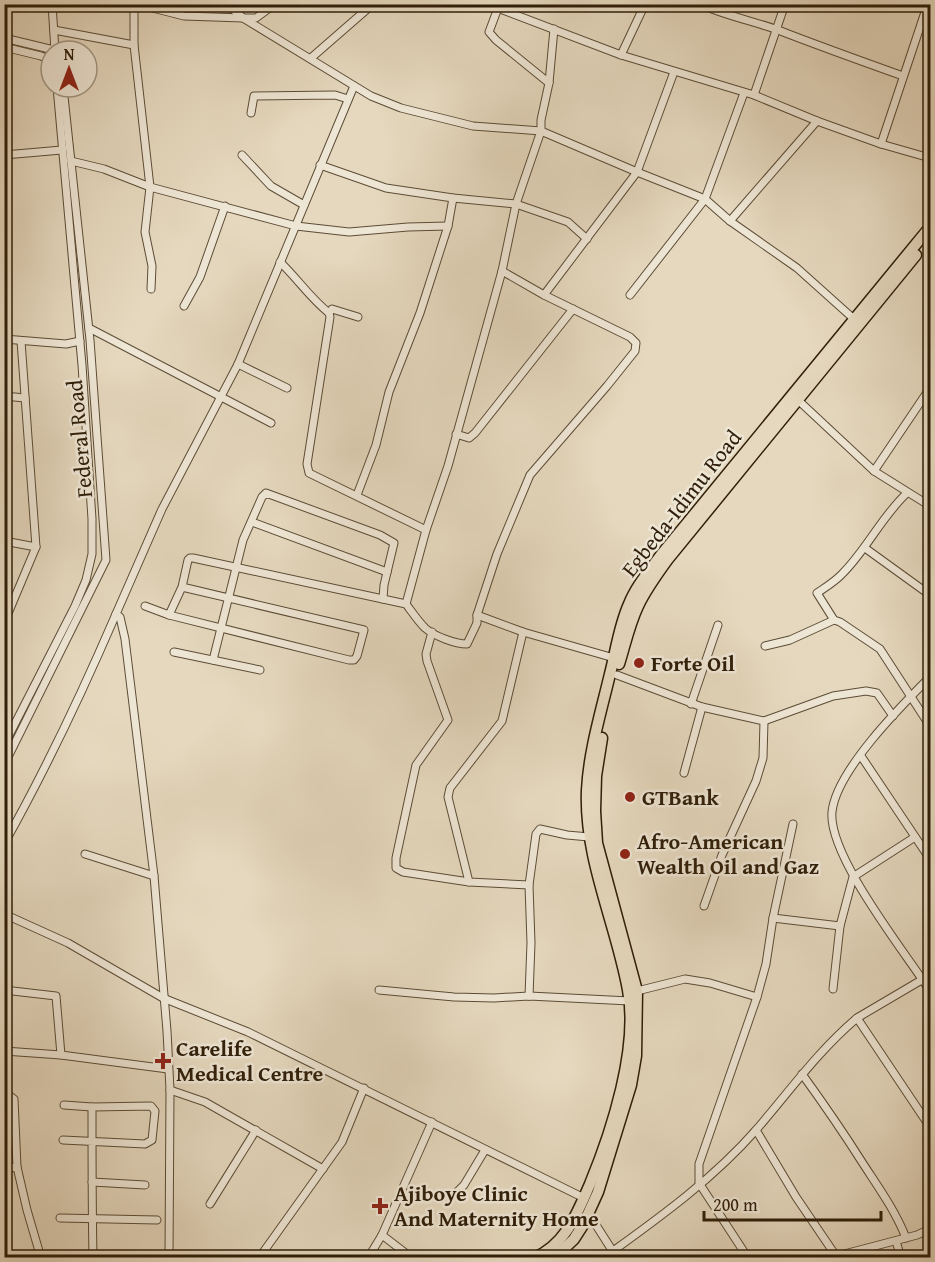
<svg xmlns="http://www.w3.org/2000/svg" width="935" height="1262" font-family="'Gentium Book Plus',serif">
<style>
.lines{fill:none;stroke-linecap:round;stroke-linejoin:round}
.minor-casing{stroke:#5c4c36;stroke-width:9}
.primary-casing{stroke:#2f1e09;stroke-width:13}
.minor{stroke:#eee6d5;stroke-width:7}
.primary{stroke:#e5d8be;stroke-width:10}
.poi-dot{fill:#8f2418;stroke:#eee6d5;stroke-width:2}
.labels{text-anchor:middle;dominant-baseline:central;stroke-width:5;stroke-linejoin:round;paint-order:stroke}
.street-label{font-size:22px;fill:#2f1e09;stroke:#eee6d5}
.poi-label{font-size:22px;font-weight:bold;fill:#2f1e09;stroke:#eee6d5;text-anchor:start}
</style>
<rect width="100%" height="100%" fill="#e5d8be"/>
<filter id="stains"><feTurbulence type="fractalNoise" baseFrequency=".00333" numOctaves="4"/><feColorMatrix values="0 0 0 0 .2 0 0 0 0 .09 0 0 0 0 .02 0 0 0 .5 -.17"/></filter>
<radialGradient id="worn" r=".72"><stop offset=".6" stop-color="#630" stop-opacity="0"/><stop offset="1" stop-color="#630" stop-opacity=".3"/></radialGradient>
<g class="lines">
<g class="minor-casing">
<g id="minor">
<polyline points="52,4 55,51"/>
<polyline points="134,4 134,45 150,187 145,232 152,266 151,289"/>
<polyline points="137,4 184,16 243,18 256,18 275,4"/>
<polyline points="227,4 243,18 371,96 401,108 473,126 541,131 637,172 705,199 730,221 797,268 855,320"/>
<polyline points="487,4 621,55 754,95 817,121 881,144 930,158"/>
<path d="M699,4C725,15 752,21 778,30C819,46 861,61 903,76"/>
<polyline points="917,4 928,10"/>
<polyline points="498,8 489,32 496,40 549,83"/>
<polyline points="54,30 134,45"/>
<polyline points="4,38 58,51"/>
<polyline points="4,47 41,56 51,60"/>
<polyline points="621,55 645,4"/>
<polyline points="311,58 373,4"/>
<polyline points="754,95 785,4"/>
<polyline points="251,113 254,96 335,95 348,99"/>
<polyline points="881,144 926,9"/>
<polyline points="4,155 62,150"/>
<polyline points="242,155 271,186 304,205"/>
<polyline points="71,161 104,169 150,187 296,226 349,232 408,227 448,226"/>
<polyline points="320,165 386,188 453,198 516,204 568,222 587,239"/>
<polyline points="730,221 817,121"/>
<path d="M280,262C297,278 310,298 329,313L330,317L307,464L309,473L426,530"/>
<polyline points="4,270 5,276"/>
<polyline points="544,295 637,172 674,72"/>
<polyline points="630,295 705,199 744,93"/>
<polyline points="184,306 200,277 225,206"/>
<polyline points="329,313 332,309 358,317"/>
<polyline points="89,328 271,423"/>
<polyline points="4,339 66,344 80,341"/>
<polyline points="238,364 287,388"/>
<polyline points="4,396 25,398"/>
<polyline points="799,401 874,471 930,506"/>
<polyline points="456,434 469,438 475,433 573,309"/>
<polyline points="874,471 930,388"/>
<path d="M907,493C882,516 867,549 843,573C836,581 826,587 817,593L834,620L840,622L880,649L930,726"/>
<polyline points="357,495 376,445 389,392 420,313 448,226 453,198"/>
<polyline points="252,522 387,572"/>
<polyline points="4,541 36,547"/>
<polyline points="865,548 930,595"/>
<path d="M182,587L364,630L357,656L354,660H349L169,615L182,587L188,560L190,558H193L406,604C412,612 418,621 425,628C434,636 455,644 467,644L477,623V615L497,554L530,475L607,386L635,351L636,343L630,337L544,295L502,271"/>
<polyline points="406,604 426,530 448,466 502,271 516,204 541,131 541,120 549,83 554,29"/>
<polyline points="145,606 169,615"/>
<polyline points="116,614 162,509 238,364 354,86"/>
<polyline points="477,615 523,632 614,658"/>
<polyline points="4,623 36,547 21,341"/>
<polyline points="432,632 426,654 427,661 448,720 416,765 396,858 396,868 403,872 469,882 529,885"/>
<polyline points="765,646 790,640 834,620"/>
<polyline points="174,652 260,670"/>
<polyline points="213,660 243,540 262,497 266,493 380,535 394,543 384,585 383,599"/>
<polyline points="617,675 702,707 764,721 833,696 866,691 877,693 893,716"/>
<path d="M930,677C901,706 836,771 832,812C828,856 905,952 930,991"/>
<polyline points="691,704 718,625"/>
<polyline points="4,745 75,606 86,580 92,554 92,519 82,365 57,87"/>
<polyline points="861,756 930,859"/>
<polyline points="4,765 106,560 90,340 63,87"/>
<polyline points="684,773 702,707"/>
<path d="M4,844C46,769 82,693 116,614L120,617L125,639L154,876L167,1031L170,1090L169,1258"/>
<polyline points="85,854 154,876"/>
<polyline points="469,882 448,797 450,788 502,721 523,632"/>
<polyline points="704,906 722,855 756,781 763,758 764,721"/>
<polyline points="4,914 68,943 163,998 248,1032 584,1198"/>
<polyline points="773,918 840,926"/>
<polyline points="833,989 840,926 853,877 915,837"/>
<polyline points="4,990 56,996 61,1055"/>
<polyline points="379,990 454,997 494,998 529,996 630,1001"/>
<polyline points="637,991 685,979 710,983 757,997"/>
<polyline points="529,996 531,943 529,885 536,834 540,829 567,835 589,837"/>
<polyline points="857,1018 930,1127"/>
<polyline points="4,1051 61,1055 168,1069"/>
<path d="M802,1074C823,1103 843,1132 862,1162C878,1187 895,1210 906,1238"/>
<polyline points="170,1090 205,1102 323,1169"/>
<polyline points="4,1097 10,1096 14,1099 17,1167 27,1210 41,1258"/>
<polyline points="64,1105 92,1107"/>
<polyline points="756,1130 796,1197 836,1256"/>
<path d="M63,1140L145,1144L152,1140L155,1111L151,1106L92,1107C92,1157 92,1207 93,1258"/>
<polyline points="4,1169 17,1167"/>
<polyline points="92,1182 145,1185"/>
<polyline points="457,1192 464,1185 485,1150"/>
<polyline points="210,1204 256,1130"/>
<polyline points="589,1214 617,1258"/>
<polyline points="60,1218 157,1220"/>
<polyline points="382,1235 412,1258"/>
<polyline points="896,1241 901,1258"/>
<path d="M613,1251C663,1215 715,1177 756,1130C789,1092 818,1051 857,1018L930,975"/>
<polyline points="259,1258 342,1142 364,1088"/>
<polyline points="368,1258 382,1235 432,1122"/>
<polyline points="748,1258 699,1183 699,1164 757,997 766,964 773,918 793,824"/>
<polyline points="829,1258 917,1235 930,1229"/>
</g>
</g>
<g class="primary-casing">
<g id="primary">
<path d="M619,664C625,645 629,625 638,606C646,589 657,574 668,559L916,255"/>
<path d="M534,1258C566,1245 577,1213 590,1184C612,1131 639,1047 628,990C616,923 584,859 587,790C589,751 601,712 610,674C616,651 619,626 629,604C636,586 650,570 661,555L930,227"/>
<polyline points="554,1258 574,1239 583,1225 598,1192 631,1085 636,1056 637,991 597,843 595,811 596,776 602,738"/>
</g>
</g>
<use href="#minor" class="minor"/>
<use href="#primary" class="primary"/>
</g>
<g class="poi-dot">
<circle cx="639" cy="663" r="6"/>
<circle cx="630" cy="797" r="6"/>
<circle cx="625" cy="854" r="6"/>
<path d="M160 1052h6v6h6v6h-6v6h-6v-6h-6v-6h6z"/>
<path d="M377 1197h6v6h6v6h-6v6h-6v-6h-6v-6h6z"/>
</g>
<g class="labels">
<g class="street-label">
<text transform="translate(79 439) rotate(-95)">Federal Road</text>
<text transform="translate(681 503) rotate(-52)">Egbeda-Idimu Road</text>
</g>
<g class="poi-label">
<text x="651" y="663">Forte Oil</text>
<text x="642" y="797">GTBank</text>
<text x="637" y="841">Afro-American<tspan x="637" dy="25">Wealth Oil and Gaz</tspan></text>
<text x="176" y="1048">Carelife<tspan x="176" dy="25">Medical Centre</tspan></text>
<text x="394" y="1193">Ajiboye Clinic<tspan x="394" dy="25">And Maternity Home</tspan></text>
</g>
</g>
<rect width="935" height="1262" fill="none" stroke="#e5d8be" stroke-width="24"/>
<rect x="6" y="6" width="923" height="1250" fill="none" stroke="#2f1e09" stroke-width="3"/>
<rect x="12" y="12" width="911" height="1238" fill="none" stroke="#2f1e09" stroke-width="1.5"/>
<g transform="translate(69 69)"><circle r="28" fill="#eee6d5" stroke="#a29683" stroke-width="1.5"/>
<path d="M0-4.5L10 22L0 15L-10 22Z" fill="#8f2418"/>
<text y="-9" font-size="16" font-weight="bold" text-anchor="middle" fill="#2f1e09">N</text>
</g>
<path d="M704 1211v9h177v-9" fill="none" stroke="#2f1e09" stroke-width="3"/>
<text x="713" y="1211" font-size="18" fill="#2f1e09" stroke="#eee6d5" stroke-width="4.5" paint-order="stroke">200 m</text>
<rect width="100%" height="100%" filter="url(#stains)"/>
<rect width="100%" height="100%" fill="url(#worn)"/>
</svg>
